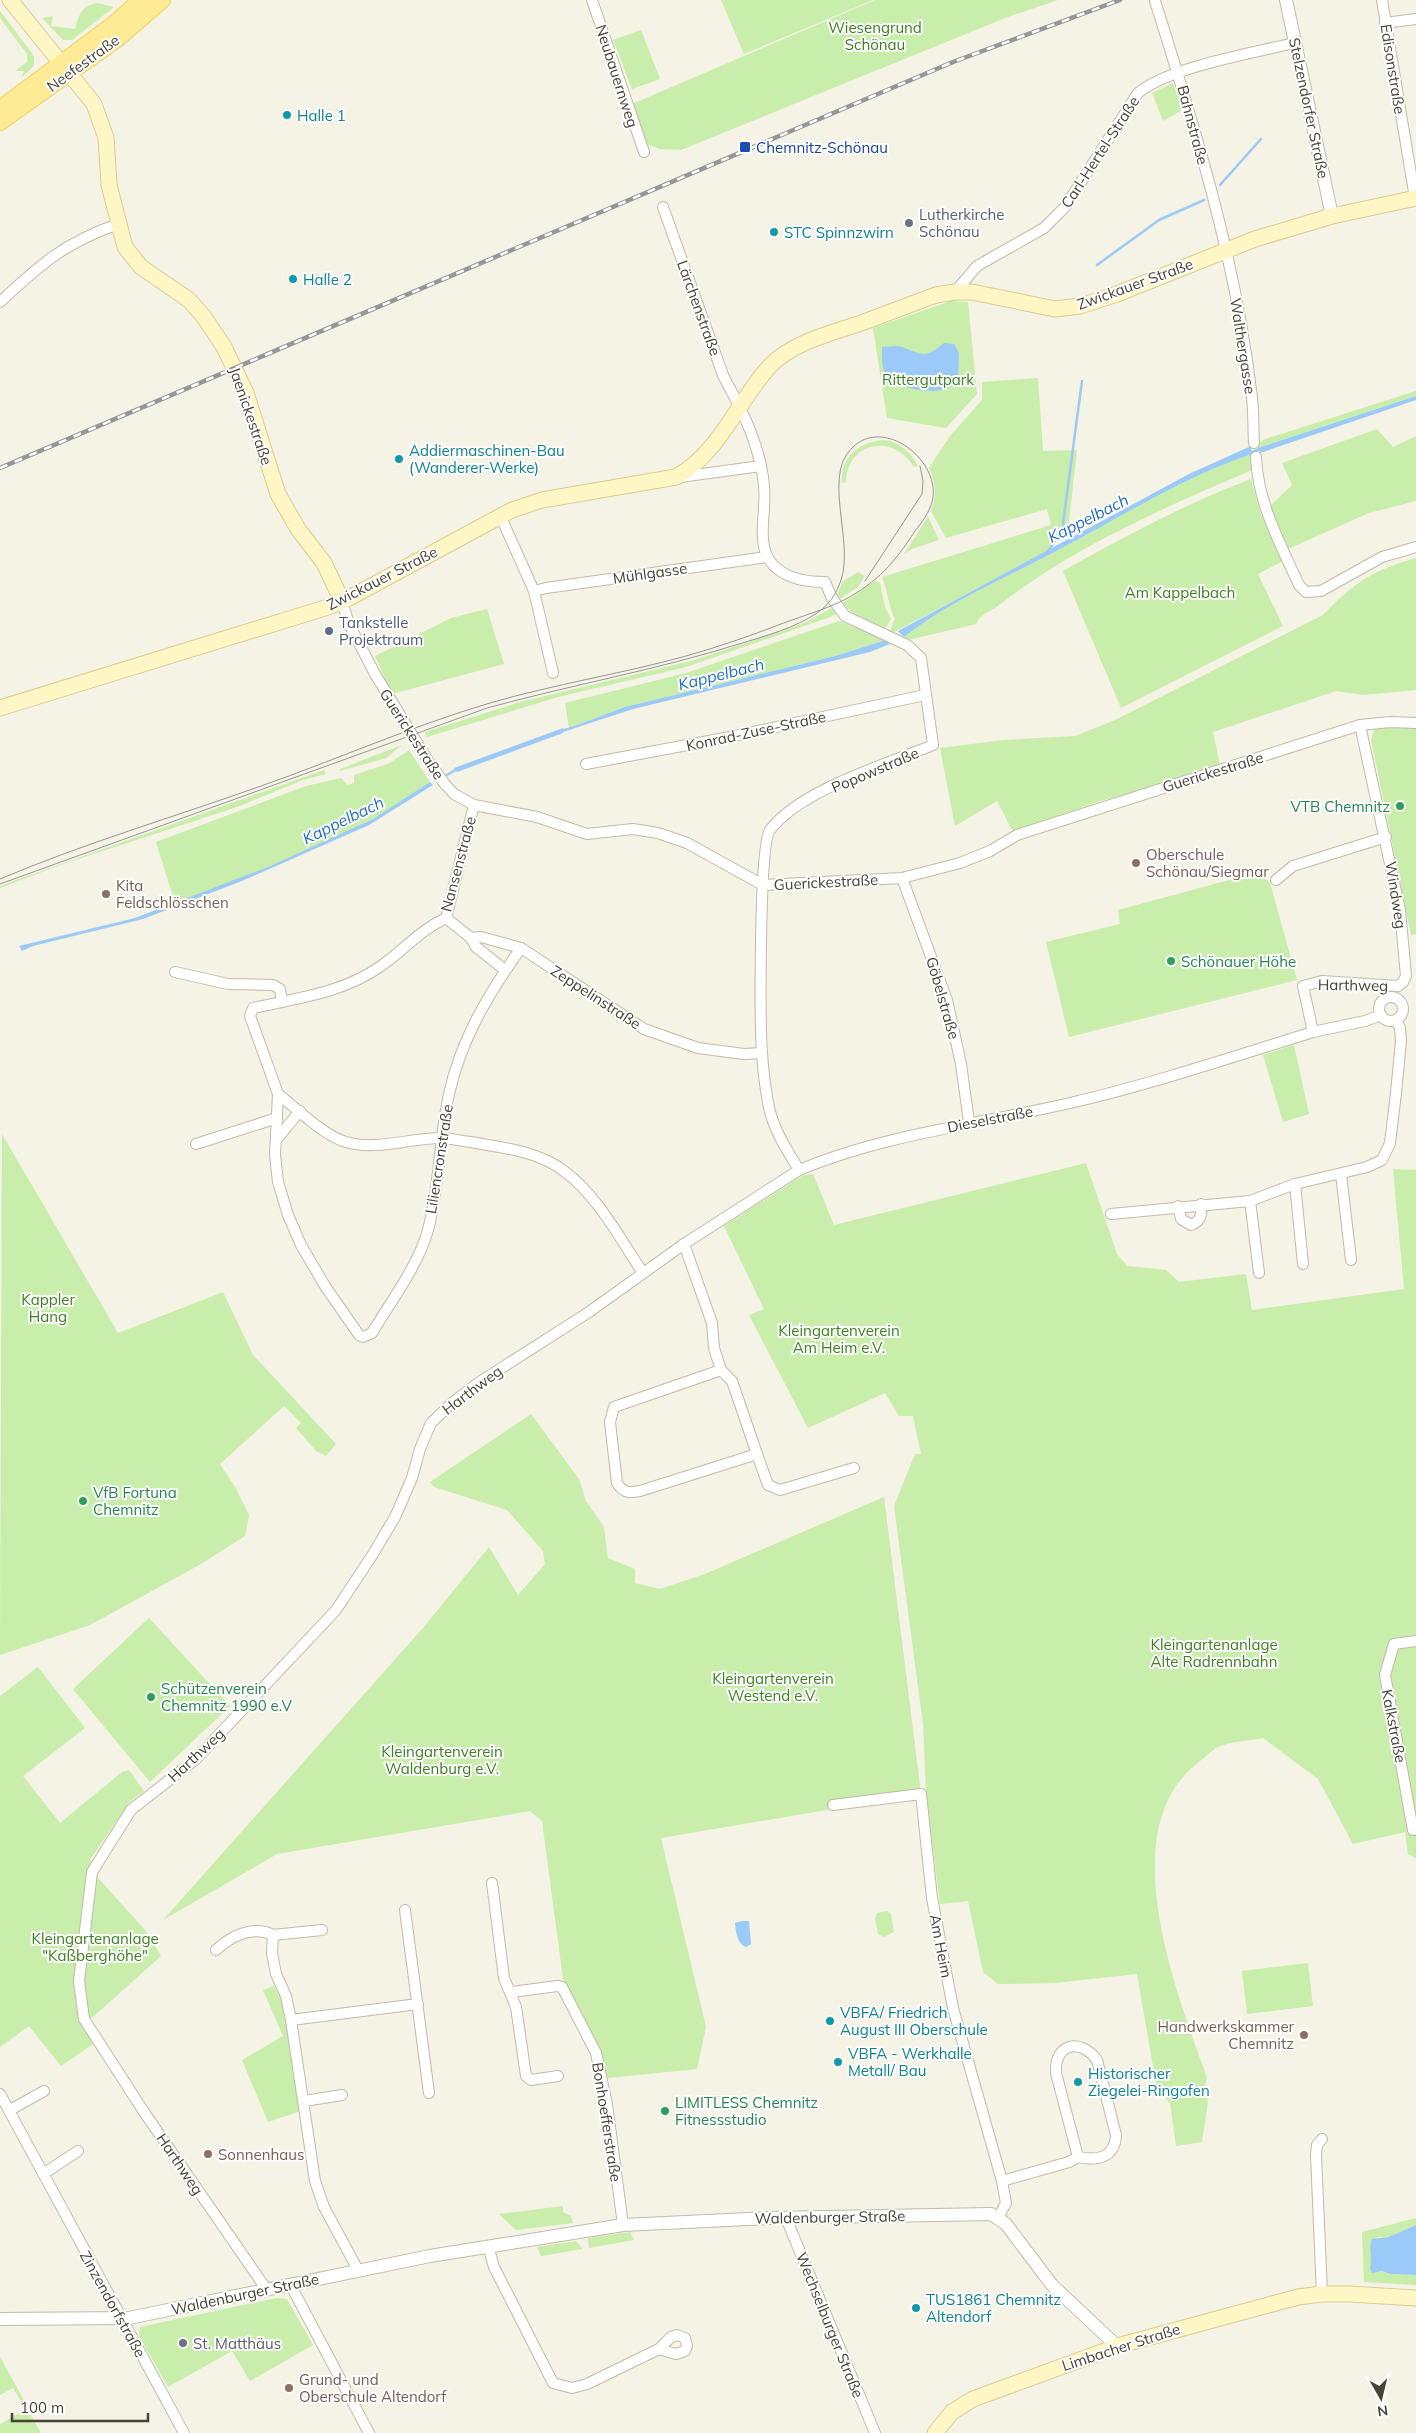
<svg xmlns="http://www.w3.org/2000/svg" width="1416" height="2433" font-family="Mulish,sans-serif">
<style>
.green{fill:#c9edaa}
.water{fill:#9ccaf8}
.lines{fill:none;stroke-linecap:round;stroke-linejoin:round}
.stream{stroke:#9ccaf8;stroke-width:2.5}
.minor-casing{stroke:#c1bba7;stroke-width:12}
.tertiary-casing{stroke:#c1bba7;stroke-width:14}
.secondary-casing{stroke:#d9cd91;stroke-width:17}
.primary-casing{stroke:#f0d058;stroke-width:18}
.minor{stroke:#fff;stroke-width:10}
.tertiary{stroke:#fff;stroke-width:12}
.secondary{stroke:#fff6c6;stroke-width:15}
.primary{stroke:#ffea95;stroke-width:16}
.tram{stroke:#969696;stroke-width:1}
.rail-casing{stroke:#969696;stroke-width:4.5}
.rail{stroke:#fff;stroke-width:2.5;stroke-dasharray:8;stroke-linecap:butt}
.culture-dot{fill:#0f9aa8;stroke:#fff;stroke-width:2}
.transit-dot{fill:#1a4fb4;stroke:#fff;stroke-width:2}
.worship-dot{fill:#6b7280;stroke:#fff;stroke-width:2}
.service-dot{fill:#5c6f8a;stroke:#fff;stroke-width:2}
.leisure-dot{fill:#2e9e5b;stroke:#fff;stroke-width:2}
.education-dot{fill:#8d6e63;stroke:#fff;stroke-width:2}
.labels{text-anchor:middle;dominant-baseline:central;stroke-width:4;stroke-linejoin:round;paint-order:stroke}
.park-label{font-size:15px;fill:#3d8121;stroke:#fff}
.street-label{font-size:15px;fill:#484234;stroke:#fff}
.culture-label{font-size:15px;fill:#0d838f;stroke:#fff;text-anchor:start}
.transit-label{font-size:15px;fill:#164399;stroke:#fff;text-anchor:start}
.worship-label{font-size:15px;fill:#5b616d;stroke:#fff;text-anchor:start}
.service-label{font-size:15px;fill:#4e5e75;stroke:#fff;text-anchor:start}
.leisure-label{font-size:15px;fill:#27864d;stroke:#fff;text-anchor:start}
.education-label{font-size:15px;fill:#785e54;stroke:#fff;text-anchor:start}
.water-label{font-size:16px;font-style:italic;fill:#226fc0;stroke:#fff}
</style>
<rect width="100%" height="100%" fill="#f5f2e6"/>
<g class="green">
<polygon points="721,0 873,0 744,54"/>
<polygon points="875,0 1058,0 1005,18 681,150 660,149 646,144 632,104"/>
<path d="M97,3L114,7L72,40H63L42,18L53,16L51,26L75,29C79,15 81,6 97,3Z"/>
<polygon points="0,11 34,56 34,66 22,77 24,71 15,71 27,62 27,54 0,18"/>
<polygon points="641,30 660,79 632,89 613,40"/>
<polygon points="1173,83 1182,110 1163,121 1152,93"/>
<polygon points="951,301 968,302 977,394 946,428 887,418 873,328"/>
<path d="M1038,378L1043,451L1077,450L1068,530L1061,523L1060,531L1046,552L894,632L890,630L895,619C888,605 888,591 882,577L1051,525L1047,509L946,538L931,511C937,495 936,483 929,468L950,436L982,400V382Z"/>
<polygon points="1416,391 1416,396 1258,448 1258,444 1265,439"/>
<polygon points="1377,429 1393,447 1416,436 1416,501 1369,513 1288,549 1277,530 1269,507 1292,485 1282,463"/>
<path d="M884,440C900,442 910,452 918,466L914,467C894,433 847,441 846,482L842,483C840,456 860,442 884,440Z"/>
<path d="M1252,454V470C1165,507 1074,547 999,605C990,612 981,613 976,624L908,640L904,637C951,600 1010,576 1062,548C1124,515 1186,476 1252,454Z"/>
<path d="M1251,479L1261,515L1285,560L1258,574L1283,626L1121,708L1063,571C1125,536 1185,504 1251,479Z"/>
<polygon points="928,517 939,540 912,549 904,554"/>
<path d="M1416,558V690L1363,695L1336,691L1213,732L1220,765L1164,785L1100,801L1013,832L997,801L955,826L940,748L1004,740L1075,736L1115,720L1323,615C1355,582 1371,571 1416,558Z"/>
<polygon points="858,572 865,576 858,587 840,599 837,595 843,581"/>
<polygon points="875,581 880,583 885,607 891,619 885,629 852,612 843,603"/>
<polygon points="832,608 836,614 833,616 686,667 558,697 427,737 425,732 520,702 695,660 804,623"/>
<polygon points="487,609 504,664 392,694 375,656 451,618"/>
<polygon points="839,621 886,640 835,656 625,707 569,728 565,703 686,673"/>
<polygon points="1386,725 1416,728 1416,934 1411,935 1371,740 1374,730"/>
<polygon points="402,745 386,758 340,771 340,769"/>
<path d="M409,750L430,782C411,794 392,809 372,819C310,851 241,879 175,903L156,842L306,786L341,778L348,785L354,783V775L388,764Z"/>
<polygon points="324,770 326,774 303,780 237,807 63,864 0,888 0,886"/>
<polygon points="1259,872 1270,883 1297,980 1069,1037 1046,942 1120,924 1118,910"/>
<polygon points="1294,1045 1309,1114 1283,1122 1263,1055"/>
<polygon points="2,1134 118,1333 223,1292 253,1355 336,1444 326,1456 316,1451 296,1428 301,1423 284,1406 220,1464 235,1487 249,1515 245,1536 201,1564 90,1625 0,1655"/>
<path d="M1086,1163L1117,1254L1127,1266L1166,1270L1179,1282L1246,1274L1252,1310L1404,1289L1393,1169L1416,1170V1858L1408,1854L1405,1832L1353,1844L1318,1779L1263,1738C1250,1741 1231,1741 1218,1747C1212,1750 1206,1757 1200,1761C1110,1828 1177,1993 1207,2078L1205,2085L1208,2102L1202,2142L1176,2146L1170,2103L1157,2089L1137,1974L1054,1983L998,1984L983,1972L968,1901L940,1904L926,1792L923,1724L894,1506L915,1454H921L913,1416H899L885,1393L808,1428L749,1315L764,1309L724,1226L802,1176L813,1174L834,1225Z"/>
<polygon points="531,1414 579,1479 586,1501 604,1527 608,1558 635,1569 635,1583 660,1589 705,1574 884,1497 921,1794 661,1838 706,2027 697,2069 608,2078 563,1979 542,1821 530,1811 277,1854 163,1920 423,1628 489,1547 518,1595 545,1564 543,1551 507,1510 434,1487 430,1482"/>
<polygon points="149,1618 230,1706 150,1782 73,1689"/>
<polygon points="38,1667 85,1728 23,1776 60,1823 122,1772 129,1770 144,1791 129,1803 90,1860 99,1879 145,1930 161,1956 84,2025 93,2044 61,2066 29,2026 0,2047 0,1696"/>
<polygon points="887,1911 891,1914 894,1932 884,1937 878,1934 875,1918 877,1913"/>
<polygon points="1308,1963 1313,2006 1247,2014 1242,1971"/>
<polygon points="274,1986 283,2004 301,2111 268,2122 242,2060 283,2036 263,1990"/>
<polygon points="563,2206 563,2212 571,2216 573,2223 516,2230 499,2214"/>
<polygon points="1416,2218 1416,2225 1388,2237 1378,2237 1370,2244 1373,2251 1370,2268 1390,2274 1416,2275 1416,2285 1364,2282 1362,2232"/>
<polygon points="630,2232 634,2240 589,2248 588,2238"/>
<polygon points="576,2241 583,2249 541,2256 537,2247"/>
<polygon points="276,2298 287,2299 313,2345 250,2381 232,2351 168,2387 139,2336 140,2327"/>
<polygon points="0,2357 26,2404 23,2405 13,2388 0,2395"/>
<polygon points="27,2409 41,2433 0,2433 0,2424"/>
</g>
<g class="water">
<path d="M944,343L954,344L959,353L958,382C938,399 909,387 886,383L882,361V347C888,347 896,345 902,347C923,355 925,359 944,343Z"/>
<polygon points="1416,396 1416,400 1260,453 1258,448"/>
<path d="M1251,446L1252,454C1186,476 1124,515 1062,548C1010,576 951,600 904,637L898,631L1189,474Z"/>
<polygon points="886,640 890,644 870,652 633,709 569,730 569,728 625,707 835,656"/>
<polygon points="563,728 563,733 457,772 454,768"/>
<polygon points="430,782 433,785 369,825 242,881 143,919 33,946 22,951 19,946 135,918 268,867 373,819"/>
<path d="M742,1921H749L751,1944L746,1947C737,1944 736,1932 735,1923Z"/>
<path d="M1416,2225V2275L1390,2274L1381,2271L1372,2273L1370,2268C1373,2257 1368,2246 1372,2239L1388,2237Z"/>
</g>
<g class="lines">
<g class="stream">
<polyline points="1220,185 1261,139"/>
<polyline points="1097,265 1159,220 1204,200"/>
<polyline points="1249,453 1260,449"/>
<polyline points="1048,551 1062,531 1082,381"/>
<polyline points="561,731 572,728"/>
<polyline points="442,778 457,769"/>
</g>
<g class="minor-casing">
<g id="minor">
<polyline points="592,0 644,152"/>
<polyline points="1382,0 1415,198"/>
<path d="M1155,1C1195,128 1235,257 1251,390C1254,407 1253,425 1254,443"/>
<polyline points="1385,23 1416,19"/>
<path d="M663,207L723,375C728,386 734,395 739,406C751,429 762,460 764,486C767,508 756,542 770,561C782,578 805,582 825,582L832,598L845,616L907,645L921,658L933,745C887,764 800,790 770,830C759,845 760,1024 762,1053C763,1069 765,1086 768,1102C772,1128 786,1148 799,1170"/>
<path d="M955,292L977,266L1044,228L1065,207L1138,93C1169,67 1253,53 1294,43"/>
<path d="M0,302C41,264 64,243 118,224"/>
<path d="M1256,457C1258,504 1280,543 1299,585L1306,592L1321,591L1382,557L1416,547"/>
<polyline points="680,477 761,466"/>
<polyline points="500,515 534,591 553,673"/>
<polyline points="534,591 546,588 767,557"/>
<polyline points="342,601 349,624 375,674 427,759 444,783 454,794 474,805 537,817 587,834 633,829 658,833 687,843 763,885 902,878 960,863 990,851 1017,835 1360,725 1390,722 1416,723"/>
<polyline points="586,764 730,737 925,695"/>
<path d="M474,805L446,918C420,930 404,950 381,966C343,993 298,998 253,1008L250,1016L278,1094L275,1155L278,1182L288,1215L301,1245L325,1286L359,1335L363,1337L372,1333C391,1301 418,1266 428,1230C440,1185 439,1139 449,1094C461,1039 489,993 521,948"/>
<polyline points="902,878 947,1000 961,1064 969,1122"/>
<polyline points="1276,880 1293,866 1386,837"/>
<polyline points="446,918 471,938 481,937 521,948 644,1029 698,1048 744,1054 762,1053"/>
<polyline points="471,938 476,947 505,970"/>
<polyline points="175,972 228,984 273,985 280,989 282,1002"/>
<circle cx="1391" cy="1009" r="12"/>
<polyline points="1313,1032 1365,1021 1381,1015"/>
<path d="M278,1094C296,1108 324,1136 346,1142C376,1151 410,1138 441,1138C450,1138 461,1141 471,1142C503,1148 538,1151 564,1171C598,1196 620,1239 643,1273"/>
<polyline points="276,1140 300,1111"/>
<polyline points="196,1144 277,1118"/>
<polyline points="1341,1174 1351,1260"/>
<polyline points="1295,1184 1303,1264"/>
<polyline points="1250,1201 1259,1273"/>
<path d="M1178,1206L1181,1219L1191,1225C1201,1221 1202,1215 1201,1204"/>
<polyline points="1111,1214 1250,1201 1295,1184 1367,1167 1382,1160 1390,1143 1396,1093 1401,1041 1400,1028 1396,1020"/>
<path d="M684,1244L712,1323L714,1348L721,1370L614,1407L610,1422L617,1483C623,1493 629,1493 640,1491L757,1454L768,1485L780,1490L854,1468"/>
<polyline points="721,1370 732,1381 757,1454"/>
<polyline points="833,1805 921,1794 932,1898 953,2008 1002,2181 1006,2203 998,2218"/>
<polyline points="1413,1830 1385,1675 1394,1644 1416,1641"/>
<polyline points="492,1883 504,1978 516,2007 526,2076 531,2080 558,2076"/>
<polyline points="405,1910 429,2093"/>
<polyline points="273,1935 322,1930"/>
<path d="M216,1950C231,1936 253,1925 273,1935L272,1953L276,1974L286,1996L291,2020L315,2181L324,2207L358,2270"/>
<polyline points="512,1992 557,1986 562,1987 596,2053 607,2104 623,2225"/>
<polyline points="291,2020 418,2004"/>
<polyline points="0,2094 184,2433"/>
<polyline points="304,2101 342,2095"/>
<polyline points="10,2110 44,2091"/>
<polyline points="1322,2139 1317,2145 1316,2155 1322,2294"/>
<polyline points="43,2174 78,2151"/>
<path d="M1002,2181L1069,2162L1078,2157C1097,2161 1115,2158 1116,2135L1097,2060C1080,2037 1054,2044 1056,2073L1078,2157"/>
<polyline points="786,2218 875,2433"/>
<polyline points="488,2246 494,2267 553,2383 572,2388 587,2384 659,2349 671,2337 677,2335 685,2338 687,2346 685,2351 676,2354 659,2349"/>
<polyline points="290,2284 369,2433"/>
<path d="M267,2290L144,2112L84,2019L79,1981L92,1872L131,1810L196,1759L336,1610L373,1554L395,1517L412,1478L420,1449L431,1423L452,1403L478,1383L589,1312L684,1244L799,1170C886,1134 980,1124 1070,1103C1152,1084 1232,1057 1313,1032L1303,986L1322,981L1398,986L1403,982L1406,976L1400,910L1360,725"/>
</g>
</g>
<g class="tertiary-casing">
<g id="tertiary">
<polyline points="1286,0 1332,216"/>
<polyline points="0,2319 129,2318 430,2256 623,2225 770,2218 991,2214 1006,2224 1052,2285 1117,2346"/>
</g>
</g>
<g class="secondary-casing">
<g id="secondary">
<polyline points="10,0 94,104 106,138 109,185 125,247 141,267 189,300 204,317 224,347 246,393 278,494 298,529 324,563 342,601"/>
<path d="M0,708L328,607L351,597L512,510L542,500L676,477C720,452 736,404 769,367C792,342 830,334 861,323C886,314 911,304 936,295L955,292H972L1055,309L1080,306L1117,294L1255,239L1332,216L1416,198"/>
<polyline points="935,2433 952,2412 973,2399 1121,2345 1298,2297 1322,2294 1349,2294 1416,2298"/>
</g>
</g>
<g class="primary-casing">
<g id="primary">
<polyline points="0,109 113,25 141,0"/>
<polyline points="0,122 117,39 162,0"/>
</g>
</g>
<use href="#minor" class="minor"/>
<use href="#tertiary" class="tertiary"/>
<use href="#secondary" class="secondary"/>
<use href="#primary" class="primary"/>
<g class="tram">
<polyline points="865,581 922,494 923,481 920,466"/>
<path d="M0,879C85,843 174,817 261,786C338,759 412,726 490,703C555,684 621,674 686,656C718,647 750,636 781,624C802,616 824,610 844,600C878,582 895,562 915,531C922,522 929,513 932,502C943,462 883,414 851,449C823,477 854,542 841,580C837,593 829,605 817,613C795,628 765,636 739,644C656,670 571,685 487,708L0,884"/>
</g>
<g class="rail-casing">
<polyline id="rail" points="0,468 953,62 1120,0"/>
</g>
<use href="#rail" class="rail"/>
</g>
<g class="culture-dot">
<circle cx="287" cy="115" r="5"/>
<circle cx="774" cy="232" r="5"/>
<circle cx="293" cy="279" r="5"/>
<circle cx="399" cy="459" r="5"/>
<circle cx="830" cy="2021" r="5"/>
<circle cx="838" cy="2062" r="5"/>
<circle cx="1078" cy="2082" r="5"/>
<circle cx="916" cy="2308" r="5"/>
</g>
<rect class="transit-dot" x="739" y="141" width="12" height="12" rx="2.5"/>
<g class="worship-dot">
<circle cx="909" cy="223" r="5"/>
<circle cx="183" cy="2343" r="5"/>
</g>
<circle class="service-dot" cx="329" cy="631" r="5"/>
<g class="leisure-dot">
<circle cx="1400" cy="806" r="5"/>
<circle cx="1171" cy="961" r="5"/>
<circle cx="83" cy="1501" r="5"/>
<circle cx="151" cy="1697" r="5"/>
<circle cx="665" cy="2111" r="5"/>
</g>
<g class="education-dot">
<circle cx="1136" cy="863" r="5"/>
<circle cx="106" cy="894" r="5"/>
<circle cx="1304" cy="2035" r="5"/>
<circle cx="208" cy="2154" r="5"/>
<circle cx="289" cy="2388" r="5"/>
</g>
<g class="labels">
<g class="park-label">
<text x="875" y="27">Wiesengrund<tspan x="875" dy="17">Schönau</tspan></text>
<text x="928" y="379">Rittergutpark</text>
<text x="1180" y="592">Am Kappelbach</text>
<text x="48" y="1299">Kappler<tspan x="48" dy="17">Hang</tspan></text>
<text x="839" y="1330">Kleingartenverein<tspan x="839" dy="17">Am Heim e.V.</tspan></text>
<text x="1214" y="1644">Kleingartenanlage<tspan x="1214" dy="17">Alte Radrennbahn</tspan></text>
<text x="773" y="1678">Kleingartenverein<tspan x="773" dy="17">Westend e.V.</tspan></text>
<text x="442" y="1751">Kleingartenverein<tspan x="442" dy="17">Waldenburg e.V.</tspan></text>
<text x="95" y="1938">Kleingartenanlage<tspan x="95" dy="17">"Kaßberghöhe"</tspan></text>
</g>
<g class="street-label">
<text transform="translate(83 63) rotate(-36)">Neefestraße</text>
<text transform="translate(1393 69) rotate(81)">Edisonstraße</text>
<text transform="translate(617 76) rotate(72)">Neubauernweg</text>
<text transform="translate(1309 108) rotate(78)">Stelzendorfer Straße</text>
<text transform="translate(1193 125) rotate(75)">Bahnstraße</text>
<text transform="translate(1100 152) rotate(-57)">Carl-Hertel-Straße</text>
<text transform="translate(1135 284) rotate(-20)">Zwickauer Straße</text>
<text transform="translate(699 308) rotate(70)">Lärchenstraße</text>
<text transform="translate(1243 346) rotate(81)">Walthergasse</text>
<text transform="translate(251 416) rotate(71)">Jaenickestraße</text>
<text transform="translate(650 573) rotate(-8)">Mühlgasse</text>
<text transform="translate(382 578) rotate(-27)">Zwickauer Straße</text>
<text transform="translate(756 731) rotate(-12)">Konrad-Zuse-Straße</text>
<text transform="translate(412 734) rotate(57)">Guerickestraße</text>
<text transform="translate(875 770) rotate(-23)">Popowstraße</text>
<text transform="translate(1213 772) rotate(-17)">Guerickestraße</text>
<text transform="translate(458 864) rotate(-75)">Nansenstraße</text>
<text transform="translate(826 882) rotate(-3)">Guerickestraße</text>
<text transform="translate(1396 895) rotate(81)">Windweg</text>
<text transform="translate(1353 985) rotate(1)">Harthweg</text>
<text transform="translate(596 997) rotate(33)">Zeppelinstraße</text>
<text transform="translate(943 998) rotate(74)">Göbelstraße</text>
<text transform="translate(990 1119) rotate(-11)">Dieselstraße</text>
<text transform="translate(439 1159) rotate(-81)">Liliencronstraße</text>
<text transform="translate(472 1390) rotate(-37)">Harthweg</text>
<text transform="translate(1394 1726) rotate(79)">Kalkstraße</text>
<text transform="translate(196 1755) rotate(-43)">Harthweg</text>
<text transform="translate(941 1946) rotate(79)">Am Heim</text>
<text transform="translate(607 2122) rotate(81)">Bonhoefferstraße</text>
<text transform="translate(180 2164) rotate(56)">Harthweg</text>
<text transform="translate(830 2217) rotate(-1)">Waldenburger Straße</text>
<text transform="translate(245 2294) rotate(-12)">Waldenburger Straße</text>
<text transform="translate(113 2304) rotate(61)">Zinzendorfstraße</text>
<text transform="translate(830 2325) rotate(68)">Wechselburger Straße</text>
<text transform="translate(1121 2347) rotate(-18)">Limbacher Straße</text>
</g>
<g class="culture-label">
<text x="297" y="115">Halle 1</text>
<text x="784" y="232">STC Spinnzwirn</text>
<text x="303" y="279">Halle 2</text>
<text x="409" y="450">Addiermaschinen-Bau<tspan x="409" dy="17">(Wanderer-Werke)</tspan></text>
<text x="840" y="2012">VBFA/ Friedrich<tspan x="840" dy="17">August III Oberschule</tspan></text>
<text x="848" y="2053">VBFA - Werkhalle<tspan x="848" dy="17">Metall/ Bau</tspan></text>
<text x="1088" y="2073">Historischer<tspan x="1088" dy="17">Ziegelei-Ringofen</tspan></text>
<text x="926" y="2299">TUS1861 Chemnitz<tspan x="926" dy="17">Altendorf</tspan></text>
</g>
<g class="transit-label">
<text x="756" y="147">Chemnitz-Schönau</text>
</g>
<g class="worship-label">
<text x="919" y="214">Lutherkirche<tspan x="919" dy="17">Schönau</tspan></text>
<text x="193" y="2343">St. Matthäus</text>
</g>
<g class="service-label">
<text x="339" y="622">Tankstelle<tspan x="339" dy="17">Projektraum</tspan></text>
</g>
<g class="leisure-label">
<text x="1390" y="806" text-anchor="end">VTB Chemnitz</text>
<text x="1181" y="961">Schönauer Höhe</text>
<text x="93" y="1492">VfB Fortuna<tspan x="93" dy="17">Chemnitz</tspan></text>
<text x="161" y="1688">Schützenverein<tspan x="161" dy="17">Chemnitz 1990 e.V</tspan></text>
<text x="675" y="2102">LIMITLESS Chemnitz<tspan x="675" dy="17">Fitnessstudio</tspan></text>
</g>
<g class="education-label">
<text x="1146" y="854">Oberschule<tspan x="1146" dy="17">Schönau/Siegmar</tspan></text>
<text x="116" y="885">Kita<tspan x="116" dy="17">Feldschlösschen</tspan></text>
<text x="1294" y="2026" text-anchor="end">Handwerkskammer<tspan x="1294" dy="17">Chemnitz</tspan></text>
<text x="218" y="2154">Sonnenhaus</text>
<text x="299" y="2379">Grund- und<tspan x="299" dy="17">Oberschule Altendorf</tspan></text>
</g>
<g class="water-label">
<text transform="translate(1088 518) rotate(-27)">Kappelbach</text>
<text transform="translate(721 674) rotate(-14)">Kappelbach</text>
<text transform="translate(343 820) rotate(-26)">Kappelbach</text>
</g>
</g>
<g transform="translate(1381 2398) rotate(172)" stroke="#ffffff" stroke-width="4" paint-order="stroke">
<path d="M0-4L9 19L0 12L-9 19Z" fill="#484234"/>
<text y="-8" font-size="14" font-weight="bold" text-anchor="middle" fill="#484234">N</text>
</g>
<path d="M12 2413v8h136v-8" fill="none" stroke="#484234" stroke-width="2.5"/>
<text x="20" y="2413" font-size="15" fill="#484234" stroke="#ffffff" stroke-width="4" paint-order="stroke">100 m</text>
</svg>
